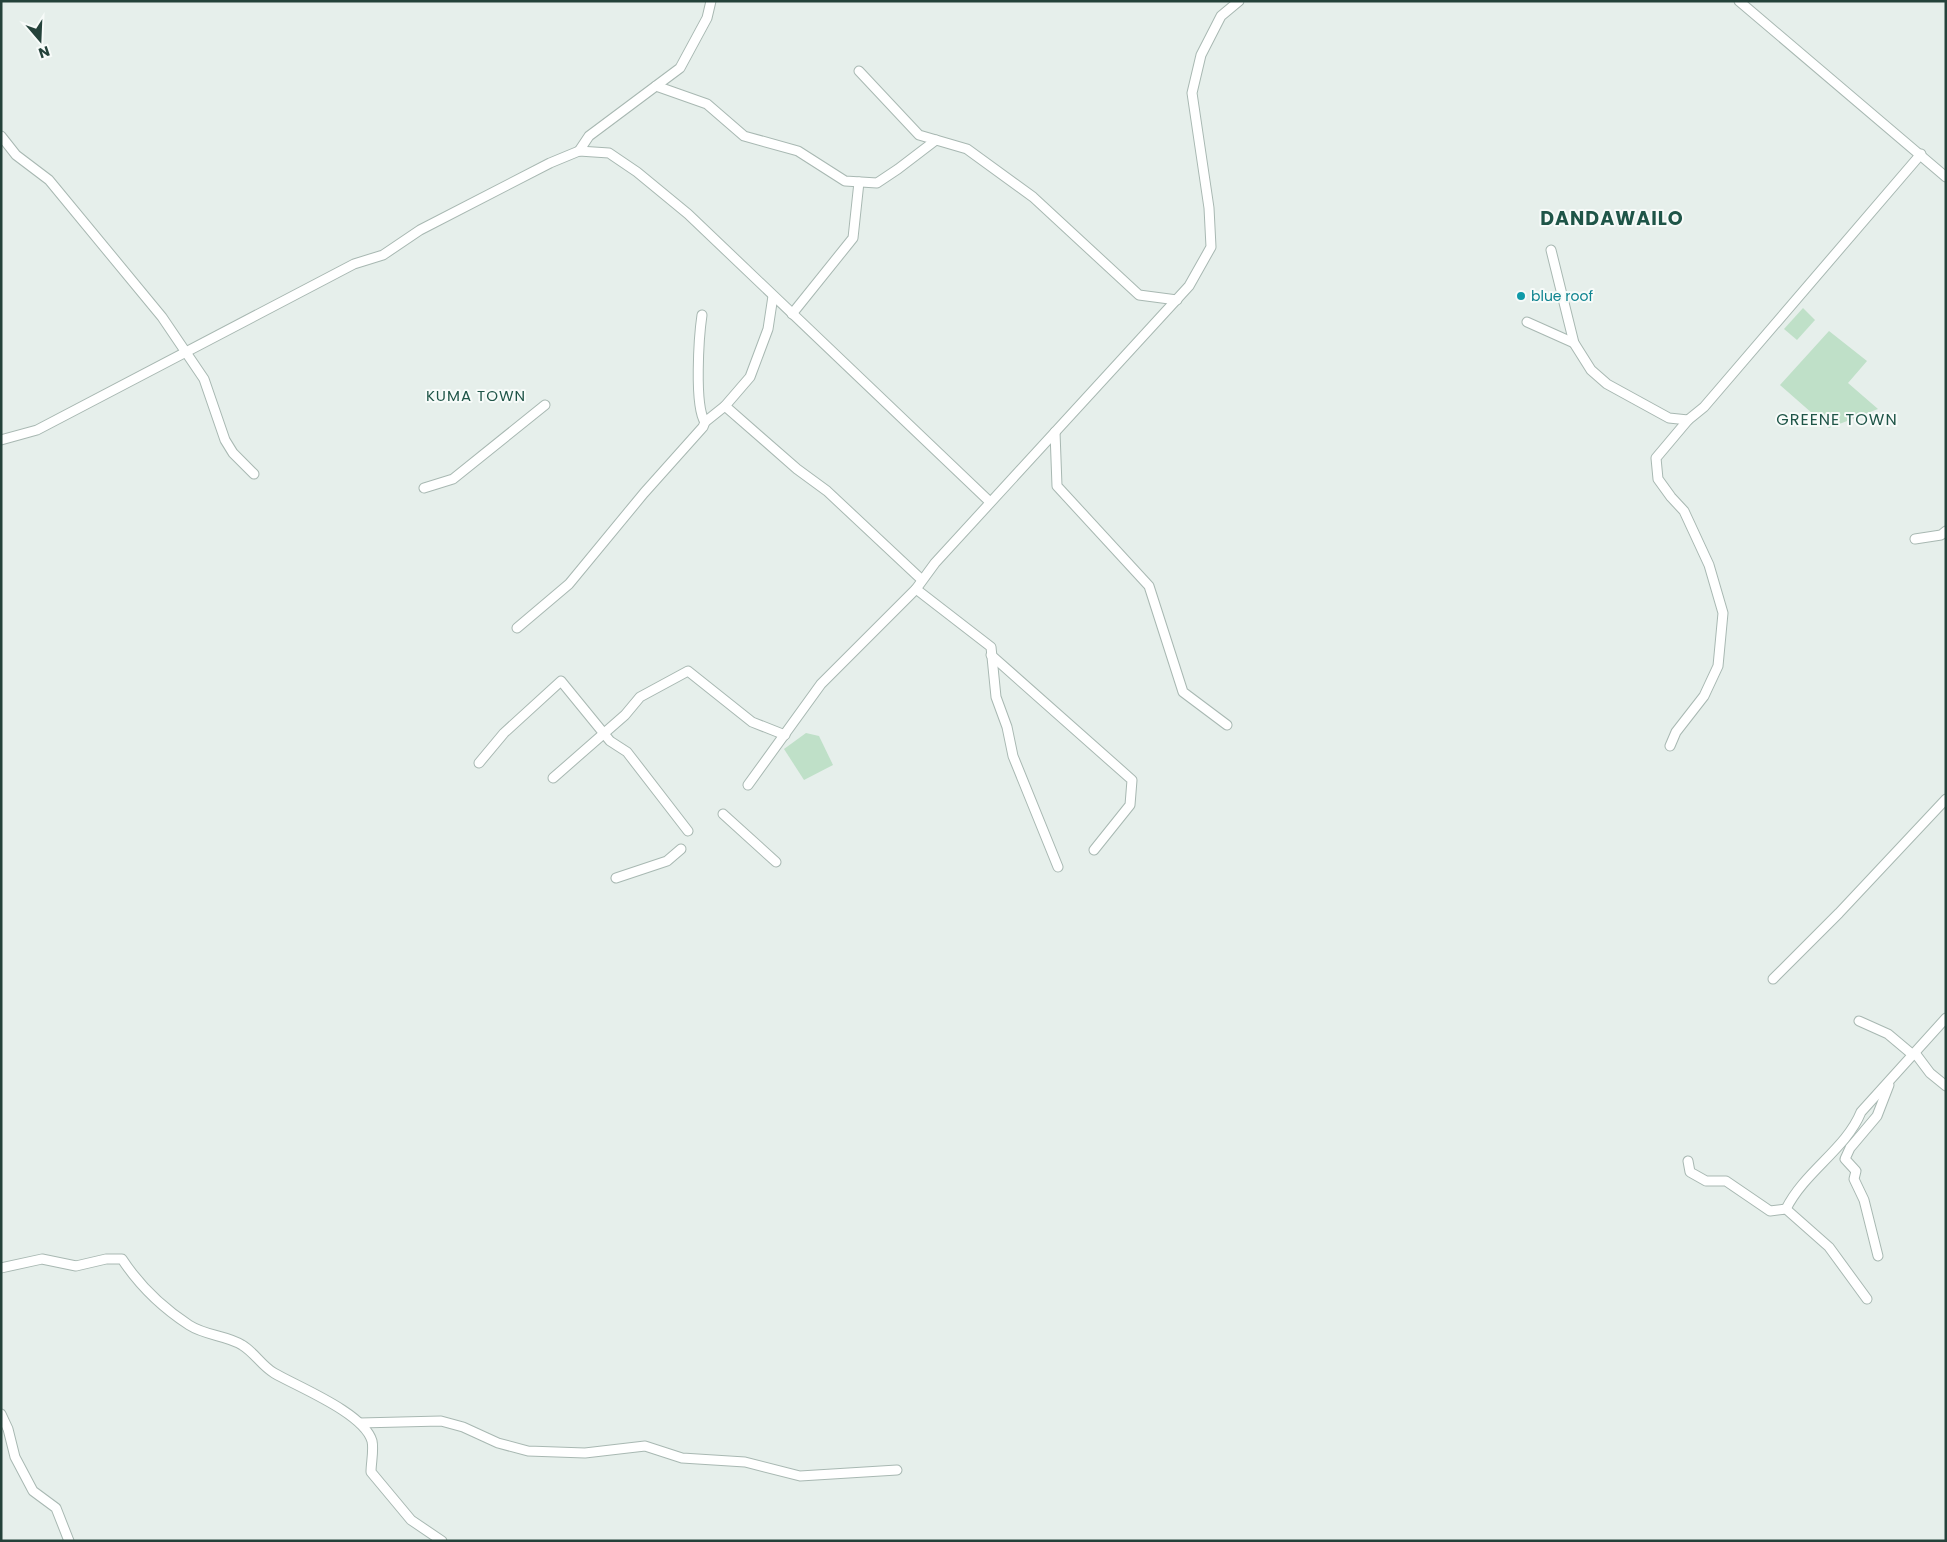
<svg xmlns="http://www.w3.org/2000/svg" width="1947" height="1542" font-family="Poppins,sans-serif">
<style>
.green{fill:#bfe0c8}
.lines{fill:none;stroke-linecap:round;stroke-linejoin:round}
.minor-casing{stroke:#a8b8b2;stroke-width:11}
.minor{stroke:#fff;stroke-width:9}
.culture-dot{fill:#0f9aa8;stroke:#f7fbf9;stroke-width:2}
.labels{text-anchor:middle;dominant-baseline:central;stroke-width:4;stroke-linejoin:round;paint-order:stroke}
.culture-label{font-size:14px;fill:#0d838f;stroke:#f7fbf9;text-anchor:start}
.neighbourhood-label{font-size:15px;letter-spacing:1px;fill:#1f5548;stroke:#f7fbf9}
.quarter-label{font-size:16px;letter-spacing:1px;fill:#1f5548;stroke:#f7fbf9}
.district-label{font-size:19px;font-weight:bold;letter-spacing:1px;fill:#1f5548;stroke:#f7fbf9}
</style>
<rect width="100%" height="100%" fill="#e6efeb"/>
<g class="green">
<polygon points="1803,308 1815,320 1797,340 1784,329"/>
<polygon points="1829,331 1867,361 1848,383 1878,409 1829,428 1780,385"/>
<polygon points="806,733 819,736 833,765 804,780 784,749"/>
</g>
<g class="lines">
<g class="minor-casing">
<g id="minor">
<polyline points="1739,1 1946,177"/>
<polyline points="859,71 919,135 967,149 1033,197 1139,295 1177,300"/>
<polyline points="656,86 707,104 744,136 798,151 845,181 877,183 898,169 936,140"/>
<polyline points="1,136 16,155 49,180 162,317 204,379 225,440 233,453 254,474"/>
<polyline points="579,151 589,136 680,68 707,18 711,1"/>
<polyline points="1551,250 1574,343 1591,370 1607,384 1669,418 1688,420 1704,407 1921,154"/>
<polyline points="792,314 853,238 859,182"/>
<path d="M702,315C699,335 694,406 705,422"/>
<polyline points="1527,322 1574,343"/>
<polyline points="725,406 797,469 827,491 922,580"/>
<polyline points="1055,432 1057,486 1149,586 1183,692 1227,725"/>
<polyline points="1,440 37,430 354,264 383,255 420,230 550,163 579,151 609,153 637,172 688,214 990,502"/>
<polyline points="424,488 453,479 545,405"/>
<polyline points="1915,539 1941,535 1946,531"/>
<polyline points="916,589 991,647 996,697 1007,727 1013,756 1058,867"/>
<polyline points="517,628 569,584 644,493 703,427 705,422 725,406 750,377 768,329 773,296"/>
<polyline points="991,655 1132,780 1130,805 1094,850"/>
<polyline points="1670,746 1676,732 1704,696 1718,666 1723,613 1709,565 1684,511 1671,497 1658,479 1656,458 1688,420"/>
<polyline points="479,763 504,733 561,681 610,741 627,752 688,831"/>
<polyline points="553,778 625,715 640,697 688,671 752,722 785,735"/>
<polyline points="748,785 821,684 916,589 935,563 1189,286 1211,247 1209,208 1192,93 1201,55 1221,16 1239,1"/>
<polyline points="723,814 776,862"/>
<polyline points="616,878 667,861 681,849"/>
<polyline points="1773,979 1839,913 1946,799"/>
<polyline points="1859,1021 1888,1034 1913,1055"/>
<polyline points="1915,1053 1930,1073 1946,1086"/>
<polyline points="1688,1161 1690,1172 1706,1181 1726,1181 1770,1211 1786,1209 1829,1247 1867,1299"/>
<path d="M1786,1209C1805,1171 1846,1149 1861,1112L1946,1018"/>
<polyline points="1878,1256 1864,1200 1854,1179 1856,1171 1845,1159 1850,1148 1877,1116 1889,1085"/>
<path d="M1,1268L42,1259L76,1266L106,1259H122C139,1285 163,1308 189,1325C206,1336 226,1335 242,1345C254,1352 262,1366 274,1373C298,1387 364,1413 372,1441C374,1450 371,1463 371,1472L411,1520L442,1541"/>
<polyline points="1,1414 8,1429 15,1457 33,1491 56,1508 69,1541"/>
<polyline points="360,1423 441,1421 463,1427 498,1443 528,1451 585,1453 645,1446 682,1458 745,1462 800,1476 897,1470"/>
</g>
</g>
<use href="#minor" class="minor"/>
</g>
<circle class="culture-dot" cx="1521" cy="296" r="5"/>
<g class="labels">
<g class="culture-label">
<text x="1531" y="296">blue roof</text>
</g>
<g class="neighbourhood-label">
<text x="476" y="395">KUMA TOWN</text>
</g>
<g class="quarter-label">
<text x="1837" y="419">GREENE TOWN</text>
</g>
<g class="district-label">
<text x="1612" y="218">DANDAWAILO</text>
</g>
</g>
<rect width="1947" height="1542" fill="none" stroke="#24423a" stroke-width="5"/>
<g transform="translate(40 40) rotate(161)" stroke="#f7fbf9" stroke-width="4" paint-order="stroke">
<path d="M0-4L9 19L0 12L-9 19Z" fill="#24423a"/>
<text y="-8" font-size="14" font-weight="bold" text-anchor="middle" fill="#24423a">N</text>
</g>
</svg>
